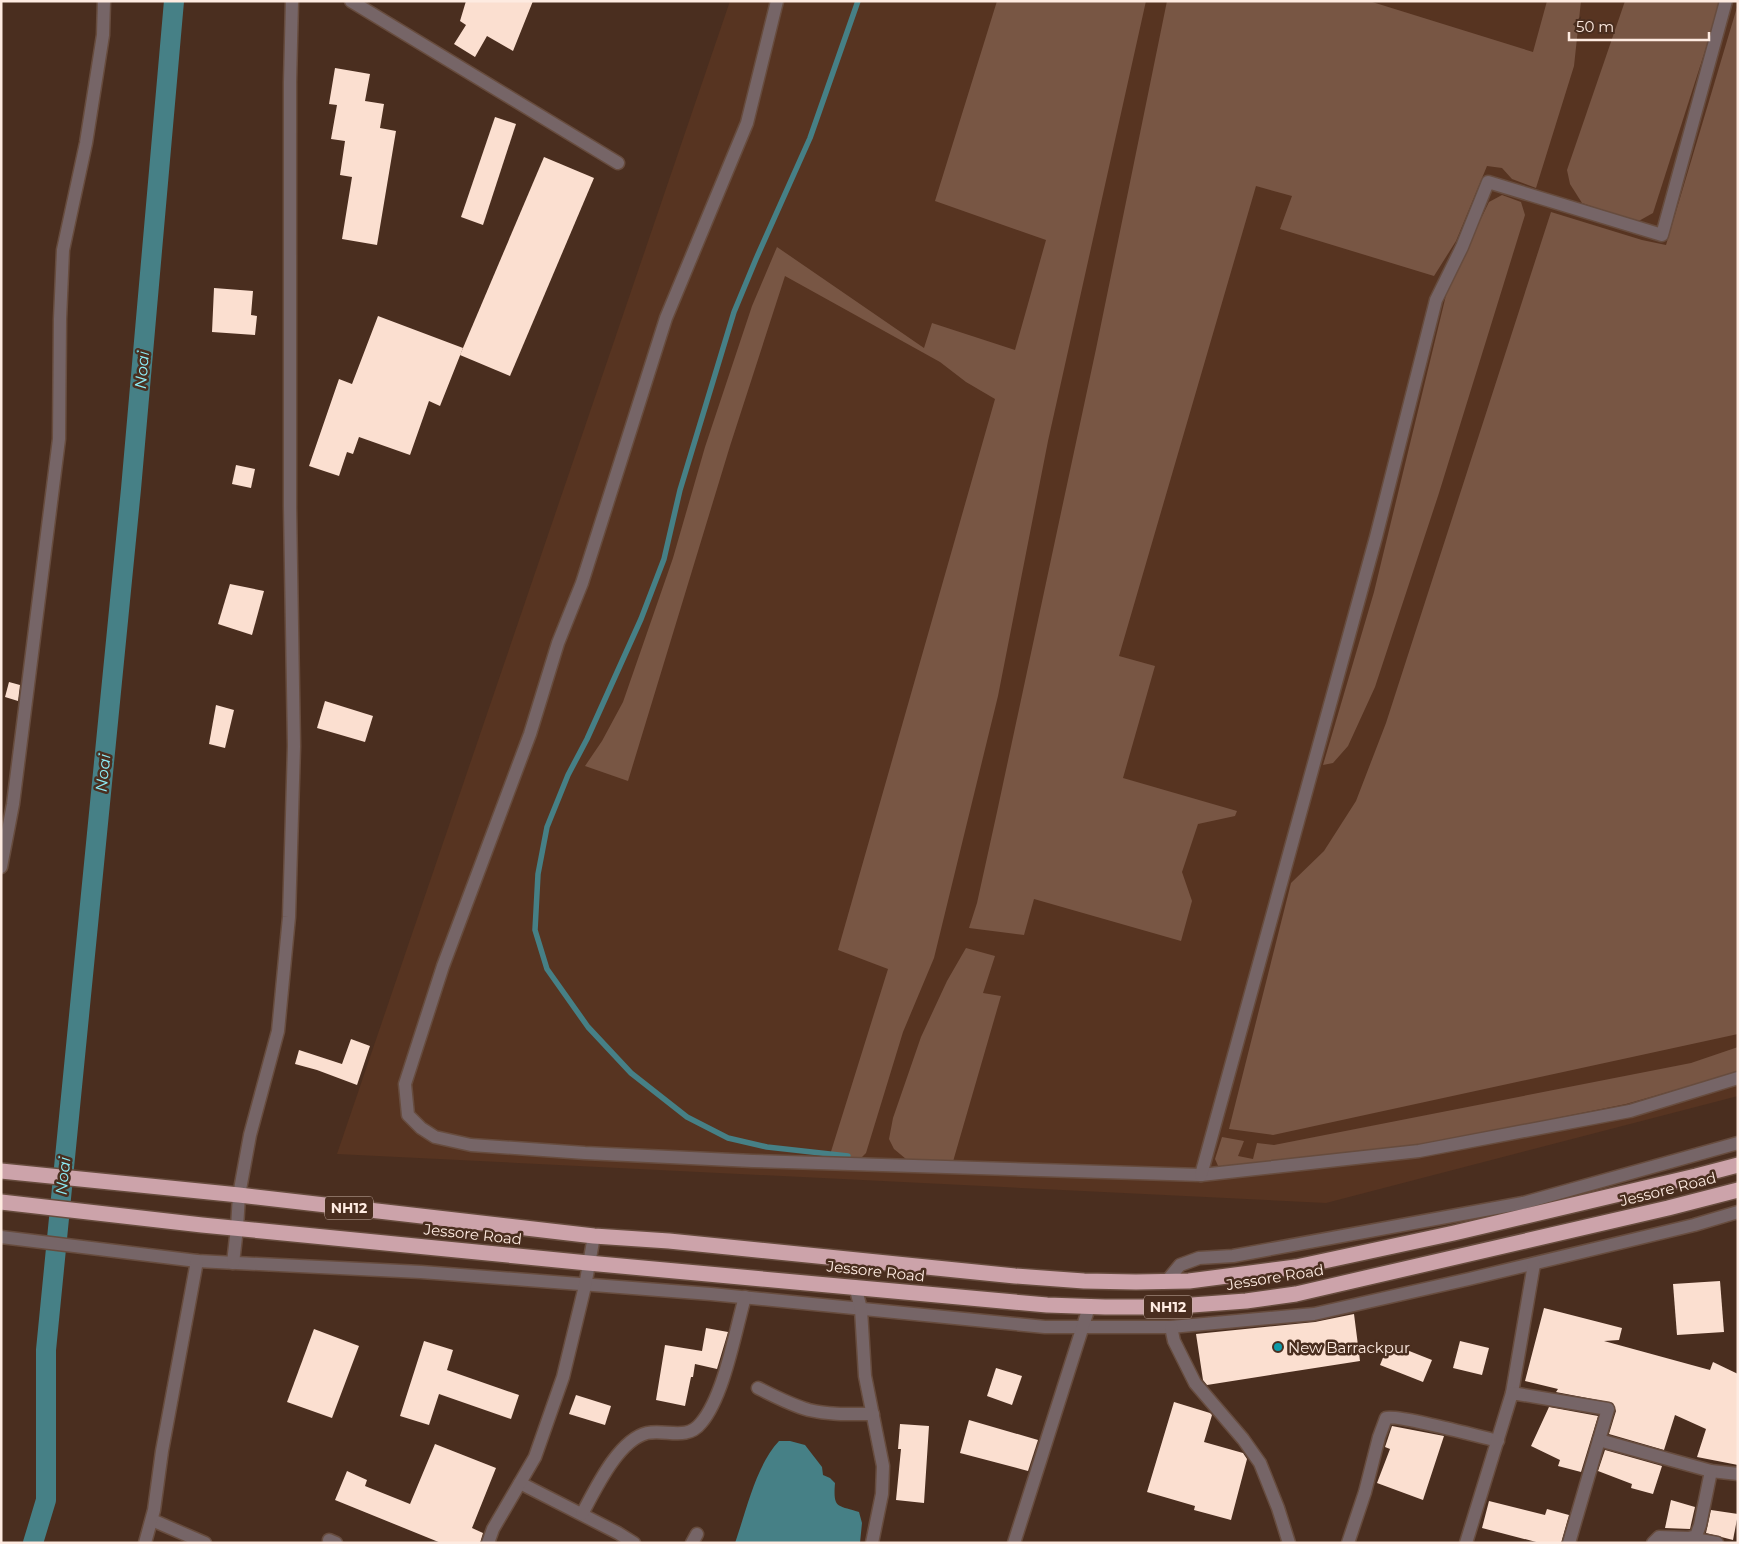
<svg xmlns="http://www.w3.org/2000/svg" width="1739" height="1544" font-family="Montserrat,sans-serif">
<style>
.built{fill:#573421}
.green{fill:#785644}
.water{fill:#468086}
.lines{fill:none;stroke-linecap:round;stroke-linejoin:round}
.stream{stroke:#468086;stroke-width:5.5}
.canal{stroke:#468086;stroke-width:20}
.building{fill:#fbdfd0}
.minor-casing{stroke:#674c3e;stroke-width:15}
.highway-casing{stroke:#674c3e;stroke-width:18}
.minor{stroke:#766567;stroke-width:12}
.highway{stroke:#cca3aa;stroke-width:15}
.culture-dot{fill:#0f9aa8;stroke:#4a2e1f;stroke-width:2}
.labels{text-anchor:middle;dominant-baseline:central;stroke-width:5;stroke-linejoin:round;paint-order:stroke}
.shield{fill:#4a2e1f;stroke:#c8b2a7;stroke-width:1}
.shield-label{font-size:14px;font-weight:bold;fill:#feebe1}
.street-label{font-size:15px;fill:#feebe1;stroke:#4a2e1f}
.poi-label{font-size:15px;fill:#feebe1;stroke:#4a2e1f;text-anchor:start}
.water-label{font-size:16px;font-style:italic;fill:#8dedf7;stroke:#4a2e1f}
</style>
<rect width="100%" height="100%" fill="#4a2e1f"/>
<polygon class="built" points="730,1 1738,1 1738,1096 1326,1203 337,1154"/>
<g class="green">
<polygon points="997,1 1146,1 1048,441 998,696 934,958 903,1032 866,1153 862,1157 829,1158 888,969 838,950 995,399 966,382 940,362 785,276 730,446 628,781 585,766 602,741 623,702 673,558 705,447 752,306 777,247 924,348 932,323 1015,350 1046,240 935,201"/>
<polygon points="1167,1 1369,1 1533,52 1547,1 1581,1 1574,66 1536,188 1512,179 1502,168 1487,166 1456,241 1434,276 1280,229 1292,196 1256,186 1119,656 1155,666 1123,778 1237,811 1235,816 1198,824 1182,872 1192,901 1181,941 1034,899 1024,935 969,928 977,903 997,812 1096,349"/>
<polygon points="1625,1 1721,1 1653,213 1637,222 1582,203 1570,184 1567,170"/>
<polygon points="1738,4 1738,1034 1273,1135 1229,1129 1291,883 1324,851 1356,801 1386,723 1551,212 1642,240 1666,245"/>
<polygon points="1502,195 1521,202 1525,215 1439,493 1375,687 1348,746 1333,763 1323,765 1374,592 1448,287 1489,202"/>
<polygon points="966,948 995,956 983,993 1001,996 952,1165 906,1159 894,1149 889,1139 893,1118 921,1037 947,981"/>
<polygon points="1738,1047 1738,1072 1626,1104 1422,1145 1219,1168 1215,1159 1222,1137 1244,1141 1238,1156 1253,1159 1257,1143 1274,1145 1691,1063"/>
</g>
<path class="water" d="M779,1441H790L805,1445L822,1467L823,1475L830,1478L835,1483C833,1509 837,1505 859,1512L862,1523L860,1543H735C746,1512 756,1465 779,1441Z"/>
<g class="lines">
<polyline class="stream" points="848,1156 767,1147 728,1138 687,1117 631,1073 588,1027 547,969 535,930 538,874 547,827 568,775 587,739 641,619 664,559 680,490 734,312 756,259 810,138 858,1"/>
<polyline class="canal" points="33,1543 46,1500 46,1350 131,489 174,1"/>
</g>
<g class="building">
<polygon points="466,1 533,1 513,51 487,36 475,57 454,44 466,25 460,21"/>
<polygon points="335,68 370,74 365,101 384,104 380,128 396,131 377,245 342,239 352,177 340,175 345,141 331,139 337,105 329,104"/>
<polygon points="495,117 516,124 483,225 461,217"/>
<polygon points="544,157 594,178 510,376 460,355"/>
<polygon points="214,288 253,291 251,315 257,316 255,335 212,332"/>
<polygon points="378,316 463,348 440,406 429,401 410,455 359,437 353,454 347,452 339,476 309,466 339,379 352,384"/>
<polygon points="236,465 255,469 251,488 232,484"/>
<polygon points="230,584 264,591 252,635 218,624"/>
<polygon points="9,682 20,685 18,701 5,697"/>
<polygon points="325,701 373,716 365,742 317,728"/>
<polygon points="216,705 234,710 225,748 209,744"/>
<polygon points="351,1039 370,1046 357,1085 317,1070 295,1064 299,1050 342,1064"/>
<polygon points="1720,1281 1724,1332 1677,1335 1673,1284"/>
<polygon points="1544,1308 1622,1328 1619,1340 1604,1341 1710,1370 1713,1362 1738,1374 1738,1465 1697,1457 1706,1429 1675,1415 1664,1450 1609,1434 1616,1411 1613,1403 1556,1392 1558,1389 1525,1381"/>
<polygon points="1354,1314 1360,1361 1207,1385 1203,1380 1196,1334 1315,1322"/>
<polygon points="706,1328 728,1332 717,1369 695,1364 693,1377 691,1377 685,1406 656,1400 665,1345 702,1351"/>
<polygon points="314,1329 359,1346 332,1418 287,1402"/>
<polygon points="424,1341 453,1350 447,1370 519,1395 511,1419 439,1394 429,1425 400,1416"/>
<polygon points="1460,1341 1489,1348 1482,1375 1453,1368"/>
<polygon points="1389,1343 1432,1360 1423,1382 1380,1365"/>
<polygon points="996,1368 1022,1376 1012,1405 987,1396"/>
<polygon points="576,1395 611,1406 605,1425 569,1414"/>
<polygon points="1174,1402 1210,1413 1212,1415 1204,1442 1243,1453 1247,1459 1231,1520 1194,1510 1195,1506 1147,1492"/>
<polygon points="1549,1407 1598,1416 1581,1472 1558,1466 1560,1460 1531,1446"/>
<polygon points="969,1420 1038,1440 1028,1471 960,1453"/>
<polygon points="900,1424 929,1426 924,1503 896,1500 901,1449 898,1449"/>
<polygon points="1392,1426 1444,1436 1423,1500 1377,1483 1390,1449 1385,1447"/>
<polygon points="435,1444 496,1468 472,1528 483,1533 480,1543 441,1543 335,1500 347,1471 367,1480 365,1486 410,1504"/>
<polygon points="1605,1450 1662,1466 1653,1494 1631,1488 1632,1484 1598,1471"/>
<polygon points="1671,1500 1695,1507 1690,1529 1665,1528"/>
<polygon points="1489,1501 1545,1515 1547,1509 1569,1515 1561,1543 1540,1543 1482,1528"/>
<polygon points="1711,1510 1738,1514 1733,1540 1706,1533"/>
</g>
<g class="lines">
<g class="minor-casing">
<g id="minor">
<polyline points="351,1 618,163"/>
<polyline points="777,1 747,123 666,318 582,583 558,643 530,734 443,966 405,1084 408,1115 421,1128 435,1137 471,1145 585,1153 753,1161 1201,1175 1419,1151 1630,1111 1738,1078"/>
<polyline points="1,867 13,804 59,439 60,319 63,250 86,143 103,35 104,1"/>
<polyline points="1201,1175 1376,537 1436,300 1462,247 1488,182 1662,235 1726,1"/>
<polyline points="1,1237 197,1261 421,1272 711,1294 1045,1327 1171,1327 1314,1314 1469,1279 1694,1225 1738,1212"/>
<polyline points="233,1263 237,1228 239,1195 250,1135 278,1031 289,917 294,746 290,507 290,82 292,1"/>
<polyline points="1166,1282 1180,1265 1199,1258 1233,1256 1523,1203 1738,1143"/>
<polyline points="855,1286 861,1309 865,1376 883,1466 882,1494 872,1543"/>
<polyline points="1171,1327 1174,1341 1195,1383 1243,1439 1260,1463 1278,1508 1289,1543"/>
<path d="M758,1388C774,1396 791,1405 809,1410C830,1415 852,1414 873,1414"/>
<polyline points="1512,1393 1534,1264"/>
<polyline points="520,1483 618,1533 634,1543"/>
<path d="M582,1514C595,1490 618,1440 647,1433C666,1429 687,1441 701,1423C724,1396 735,1332 745,1297"/>
<polyline points="152,1520 205,1543"/>
<polyline points="1689,1538 1717,1543"/>
<polyline points="329,1540 336,1543"/>
<polyline points="145,1543 154,1510 162,1451 197,1261"/>
<polyline points="488,1543 493,1529 535,1457 563,1377 585,1286 594,1236"/>
<polyline points="692,1543 697,1534"/>
<polyline points="1014,1543 1089,1307"/>
<path d="M1348,1543L1365,1492L1379,1437L1386,1418C1396,1414 1481,1437 1498,1441"/>
<polyline points="1466,1543 1512,1393 1608,1409 1599,1440 1711,1471 1738,1474"/>
<polyline points="1569,1543 1599,1440"/>
<polyline points="1653,1543 1659,1537 1689,1538 1696,1536 1700,1525 1711,1471"/>
</g>
</g>
<g class="highway-casing">
<g id="highway">
<polyline points="1,1171 239,1195 594,1236 669,1241 1015,1276 1084,1281 1136,1282 1189,1281 1296,1267 1454,1233 1696,1176 1738,1165"/>
<polyline points="1,1202 202,1225 588,1263 1047,1305 1105,1307 1165,1307 1246,1301 1296,1294 1668,1208 1738,1190"/>
</g>
</g>
<use href="#minor" class="minor"/>
<use href="#highway" class="highway"/>
</g>
<circle class="culture-dot" cx="1278" cy="1347" r="5"/>
<g class="labels">
<g class="shield">
<rect x="325" y="1196.5" width="48" height="23" rx="4"/>
<rect x="1144" y="1295.5" width="48" height="23" rx="4"/>
</g>
<g class="shield-label">
<text x="349" y="1208">NH12</text>
<text x="1168" y="1307">NH12</text>
</g>
<g class="street-label">
<text transform="translate(1668 1189) rotate(-14)">Jessore Road</text>
<text transform="translate(473 1234) rotate(6)">Jessore Road</text>
<text transform="translate(876 1271) rotate(6)">Jessore Road</text>
<text transform="translate(1275 1277) rotate(-9)">Jessore Road</text>
</g>
<g class="poi-label">
<text x="1288" y="1347">New Barrackpur</text>
</g>
<g class="water-label">
<text transform="translate(142 370) rotate(-85)">Noai</text>
<text transform="translate(103 773) rotate(-84)">Noai</text>
<text transform="translate(63 1176) rotate(-84)">Noai</text>
</g>
</g>
<rect width="1739" height="1544" fill="none" stroke="#feebe1" stroke-width="5"/>
<path d="M1569 32v8h140v-8" fill="none" stroke="#feebe1" stroke-width="2.5"/>
<text x="1576" y="32" font-size="15" fill="#feebe1" stroke="#4a2e1f" stroke-width="4" paint-order="stroke">50 m</text>
</svg>
